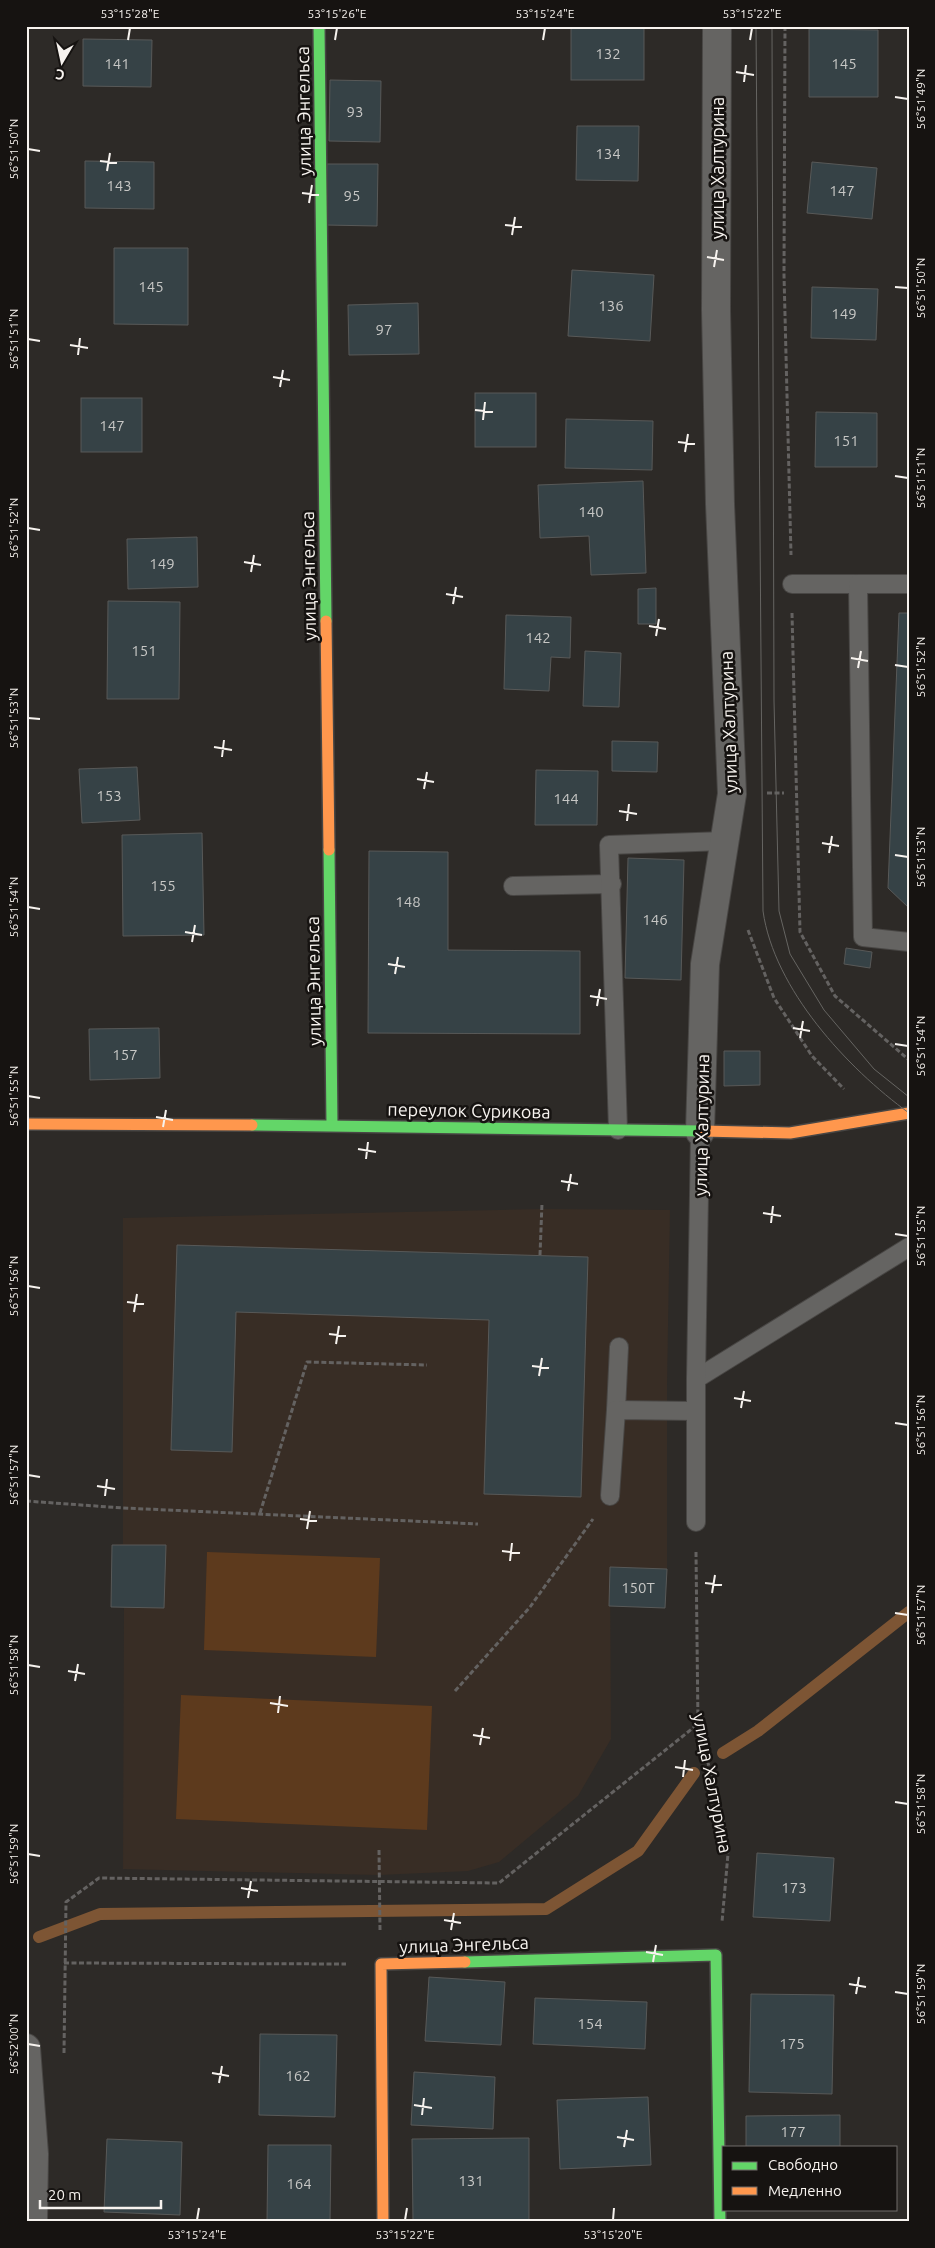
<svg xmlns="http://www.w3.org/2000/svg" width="935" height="2248" font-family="Ubuntu,sans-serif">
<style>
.built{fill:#382d25}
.green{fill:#5d3a1d}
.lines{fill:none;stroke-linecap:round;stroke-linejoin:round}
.stream{stroke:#7d5534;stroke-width:12}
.building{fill:#364246;stroke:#585958}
.lane-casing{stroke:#484644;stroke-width:20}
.street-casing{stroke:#484644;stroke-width:30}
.fast-casing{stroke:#484644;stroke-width:14}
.slow-casing{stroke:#484644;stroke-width:14}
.path{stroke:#646261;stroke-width:3;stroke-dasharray:5 2.5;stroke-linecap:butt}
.lane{stroke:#656462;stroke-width:18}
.street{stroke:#656462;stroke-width:28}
.fast{stroke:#63d668;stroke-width:11}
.slow{stroke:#ff974d;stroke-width:11}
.tram{stroke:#666562;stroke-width:1}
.ticks{fill:none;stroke:#f7f3ef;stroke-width:2}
.labels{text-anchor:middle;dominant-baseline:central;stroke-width:5;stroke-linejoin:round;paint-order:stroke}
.number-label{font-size:15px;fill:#c7c7c5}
.street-label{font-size:18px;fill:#f7f3ef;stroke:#161311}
.neatline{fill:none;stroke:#f7f3ef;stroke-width:2}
.ticks-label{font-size:12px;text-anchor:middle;fill:#f7f3ef}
</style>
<rect width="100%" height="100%" fill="#2d2a27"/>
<polygon class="built" points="542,1209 670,1210 667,1385 667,1569 610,1567 611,1739 578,1796 499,1862 468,1871 378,1875 123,1869 124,1607 111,1607 112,1545 123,1544 123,1218"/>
<g class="green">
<polygon points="207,1552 380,1558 376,1657 204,1650"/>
<polygon points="181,1695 432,1706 427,1830 176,1819"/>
</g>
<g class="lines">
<g class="stream">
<polyline points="723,1753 758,1731 909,1612"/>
<polyline points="39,1937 100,1914 546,1909 638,1851 694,1773"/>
</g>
</g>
<g class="building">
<rect x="571" y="26" width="73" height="54"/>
<polygon points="809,29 878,30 878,97 809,97"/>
<polygon points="83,39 152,40 151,87 83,86"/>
<polygon points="330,80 381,81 380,142 329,141"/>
<polygon points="577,126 639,126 638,181 576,180"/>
<polygon points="85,161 154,162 154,209 85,208"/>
<polygon points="812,162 877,168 872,219 807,213"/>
<polygon points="327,164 378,164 377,226 325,225"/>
<polygon points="114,248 188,248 188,325 114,324"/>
<polygon points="572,270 654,275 650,341 568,336"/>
<polygon points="812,287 878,289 876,340 811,338"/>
<polygon points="418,303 419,354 349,355 348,305"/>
<rect x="475" y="393" width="61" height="54"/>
<rect x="81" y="398" width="61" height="54"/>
<polygon points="816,412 877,413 877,467 815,467"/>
<polygon points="566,419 653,421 652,470 565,468"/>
<polygon points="643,481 646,573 591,575 589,536 540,538 538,485"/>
<polygon points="197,537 198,587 128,589 127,539"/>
<polygon points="656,588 656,624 638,624 638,589"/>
<polygon points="108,601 180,602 179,699 107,699"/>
<polygon points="899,613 909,613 909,908 888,888"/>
<polygon points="506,615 571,617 570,658 551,657 549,691 504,689"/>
<polygon points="585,651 621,653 619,707 583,706"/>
<polygon points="612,741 658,742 657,772 612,771"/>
<polygon points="137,767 140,820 82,823 79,769"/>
<polygon points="536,770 598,771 597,825 535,825"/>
<polygon points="202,833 204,935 123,936 122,835"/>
<polygon points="369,851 448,852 448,950 580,951 580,1034 368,1033"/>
<polygon points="628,858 684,860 681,980 625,978"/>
<polygon points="846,948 872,952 870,968 844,964"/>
<polygon points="159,1028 160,1078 90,1080 89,1029"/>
<polygon points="724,1051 760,1051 760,1085 724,1086"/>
<polygon points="177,1245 588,1257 581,1497 484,1494 489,1320 236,1312 232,1452 171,1450"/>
<polygon points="112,1545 166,1545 164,1608 111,1607"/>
<polygon points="610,1567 667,1569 665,1608 609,1606"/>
<polygon points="757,1853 834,1858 830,1921 753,1917"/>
<polygon points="429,1977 505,1982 501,2045 425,2041"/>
<polygon points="751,1994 834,1995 832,2094 749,2092"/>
<polygon points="535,1998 647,2002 645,2049 533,2044"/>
<polygon points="260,2034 337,2035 335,2117 259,2115"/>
<polygon points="414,2072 495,2077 493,2129 411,2125"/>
<polygon points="648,2097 651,2165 560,2169 557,2100"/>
<polygon points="840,2115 840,2147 746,2147 746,2116"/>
<polygon points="529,2138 529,2222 413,2222 412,2139"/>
<polygon points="107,2139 182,2142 180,2215 104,2212"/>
<polygon points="268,2145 331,2145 330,2222 267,2222"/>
</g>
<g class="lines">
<g class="lane-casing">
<g id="lane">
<polyline points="792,584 858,584"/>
<polyline points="909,584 858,584 863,937 909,942"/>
<polyline points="513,886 612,884"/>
<polyline points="618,1130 609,845 725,841"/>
<polyline points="696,1379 909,1247"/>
<polyline points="616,1410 619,1347"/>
<polyline points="610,1496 616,1410 696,1411"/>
<polyline points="696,1522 696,1379 700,1132"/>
</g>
</g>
<g class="street-casing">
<g id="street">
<polyline points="700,1132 705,964 732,794 720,504 716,310 717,26"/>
<polyline points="26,2048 34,2154 33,2222"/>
</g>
</g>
<g class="fast-casing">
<g id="fast">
<polyline points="319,26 326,621"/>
<polyline points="329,850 332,1125"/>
<polyline points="252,1125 703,1131"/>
<polyline points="465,1962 716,1955 720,2222"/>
</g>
</g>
<g class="slow-casing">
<g id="slow">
<polyline points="326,621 329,850"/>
<polyline points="26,1124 252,1125"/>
<polyline points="703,1131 790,1133 909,1113"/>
<polyline points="383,2222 381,1964 465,1962"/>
</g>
</g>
<g class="path">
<polyline points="785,26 784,275 791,555"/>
<polyline points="792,613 800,932 835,996 909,1060"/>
<polyline points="767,793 784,793"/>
<polyline points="748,930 774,998 812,1056 844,1089"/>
<polyline points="540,1255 542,1203"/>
<polyline points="26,1501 123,1508 478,1524"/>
<polyline points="260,1513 307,1362 427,1365"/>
<polyline points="696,1552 698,1724 723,1821 728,1854 722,1922"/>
<polyline points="455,1691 530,1607 593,1519"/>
<polyline points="379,1850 380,1930"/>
<polyline points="64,1963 346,1964"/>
<polyline points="64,2053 66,1902 99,1878 499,1883 698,1724"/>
</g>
<use href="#lane" class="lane"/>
<use href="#street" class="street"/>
<use href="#fast" class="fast"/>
<use href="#slow" class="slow"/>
<g class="tram">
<path d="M756,26L763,911C774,989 847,1068 909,1113"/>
<polyline points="772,26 774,701 779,911 790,954 824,1010 874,1069 909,1097"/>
</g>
</g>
<path class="ticks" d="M128,40L130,28M335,40L337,28M543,40L545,28M750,40L752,28M736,72L754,75M744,82L746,65M895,97L908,99M28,149L40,151M100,161L117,163M107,171L110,153M302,193L319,195M309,203L312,185M505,225L522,227M512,235L515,217M707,257L724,260M714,267L717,250M895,287L908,288M28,339L40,341M70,345L88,348M78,355L80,338M273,377L290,380M280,387L283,370M475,410L493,412M483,420L485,402M678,442L695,444M685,452L688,434M895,476L908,478M28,528L40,530M244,562L261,565M251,572L254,555M446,594L463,597M453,604L456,587M649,626L666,629M656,636L659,619M851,658L868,661M895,665L908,667M858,668L861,651M28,718L40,719M214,747L232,750M222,757L224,740M417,779L434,782M424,789L427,772M619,811L637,814M627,821L629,804M822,843L839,846M829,853L832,836M895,855L908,857M28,907L40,909M185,932L202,935M192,942L195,925M388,964L405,967M395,974L398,957M590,996L607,999M597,1006L600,989M793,1028L810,1031M800,1038L803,1021M895,1044L908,1046M28,1096L40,1098M156,1117L173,1120M163,1127L166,1110M358,1149L376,1152M366,1159L368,1142M561,1181L578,1184M568,1191L571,1174M763,1213L781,1216M771,1223L773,1206M895,1234L908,1236M28,1286L40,1288M127,1302L144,1304M134,1312L137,1294M329,1334L346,1336M336,1344L339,1326M532,1366L549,1368M539,1376L542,1358M734,1398L751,1401M741,1408L744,1391M895,1423L908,1425M28,1475L40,1477M97,1486L115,1489M105,1496L107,1479M300,1519L317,1521M307,1529L310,1511M502,1551L520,1553M510,1561L512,1543M705,1583L722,1585M712,1593L715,1575M895,1613L908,1615M28,1665L40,1667M68,1671L85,1674M75,1681L78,1664M270,1703L288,1706M278,1713L280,1696M473,1735L490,1738M480,1745L483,1728M675,1767L693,1770M683,1777L685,1760M895,1802L908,1804M28,1854L40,1856M241,1888L258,1891M248,1898L251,1881M444,1920L461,1923M451,1930L454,1913M646,1952L663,1955M653,1962L656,1945M849,1984L866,1987M895,1992L908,1994M856,1994L859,1977M28,2044L40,2046M212,2073L229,2076M219,2083L222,2066M414,2105L432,2108M422,2115L424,2098M617,2137L634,2140M624,2147L627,2130M197,2220L199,2208M405,2220L407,2208M613,2220L614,2208"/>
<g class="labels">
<g class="number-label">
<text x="608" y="53">132</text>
<text x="117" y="63">141</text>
<text x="844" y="63">145</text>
<text x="355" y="111">93</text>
<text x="608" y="153">134</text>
<text x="119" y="185">143</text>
<text x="842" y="190">147</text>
<text x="352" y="195">95</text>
<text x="151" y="286">145</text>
<text x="611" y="305">136</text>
<text x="844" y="313">149</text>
<text x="384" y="329">97</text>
<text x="112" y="425">147</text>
<text x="846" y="440">151</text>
<text x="591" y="511">140</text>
<text x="162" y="563">149</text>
<text x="538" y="637">142</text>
<text x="144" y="650">151</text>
<text x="109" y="795">153</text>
<text x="566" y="798">144</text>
<text x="163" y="885">155</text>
<text x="408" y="901">148</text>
<text x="655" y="919">146</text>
<text x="125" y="1054">157</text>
<text x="638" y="1587">150Т</text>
<text x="794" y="1887">173</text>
<text x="590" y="2023">154</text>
<text x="792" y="2043">175</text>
<text x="298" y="2075">162</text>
<text x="793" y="2131">177</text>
<text x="471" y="2180">131</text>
<text x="299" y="2183">164</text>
</g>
<g class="street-label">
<text transform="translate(303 111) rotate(-91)">улица Энгельса</text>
<text transform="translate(717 168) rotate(-90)">улица Халтурина</text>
<text transform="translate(308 576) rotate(-91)">улица Энгельса</text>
<text transform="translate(728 722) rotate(-92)">улица Халтурина</text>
<text transform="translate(313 981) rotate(-91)">улица Энгельса</text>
<text transform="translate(469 1110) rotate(1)">переулок Сурикова</text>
<text transform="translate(701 1125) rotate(-89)">улица Халтурина</text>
<text transform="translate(713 1783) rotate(79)">улица Халтурина</text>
<text transform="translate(464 1944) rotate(-2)">улица Энгельса</text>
</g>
</g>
<rect width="935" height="2248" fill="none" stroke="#161311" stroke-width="55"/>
<rect x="722" y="2146" width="175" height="65" fill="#161311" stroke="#706d6a"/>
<rect x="732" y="2162" width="25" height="8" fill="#63d668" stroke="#706d6a"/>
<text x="768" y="2170" font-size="15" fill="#f7f3ef">Свободно</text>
<rect x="732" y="2187" width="25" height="8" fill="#ff974d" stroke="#706d6a"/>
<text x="768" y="2196" font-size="15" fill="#f7f3ef">Медленно</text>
<g transform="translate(62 62) rotate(189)" stroke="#161311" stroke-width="4" paint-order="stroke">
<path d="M0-4L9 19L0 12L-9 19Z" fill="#f7f3ef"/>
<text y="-8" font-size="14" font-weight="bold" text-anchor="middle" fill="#f7f3ef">С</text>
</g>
<path d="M40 2200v8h121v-8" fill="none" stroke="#f7f3ef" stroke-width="2.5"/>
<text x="48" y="2200" font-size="15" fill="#f7f3ef" stroke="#161311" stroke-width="4" paint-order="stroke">20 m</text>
<rect x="28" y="28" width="880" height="2192" class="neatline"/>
<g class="ticks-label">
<text x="130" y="18">53°15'28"E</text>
<text x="337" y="18">53°15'26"E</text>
<text x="545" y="18">53°15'24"E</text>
<text x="752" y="18">53°15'22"E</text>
<text transform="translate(921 99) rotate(-90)" y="4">56°51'49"N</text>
<text transform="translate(14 149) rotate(-90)" y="4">56°51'50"N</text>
<text transform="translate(921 288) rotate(-90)" y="4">56°51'50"N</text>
<text transform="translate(14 339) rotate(-90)" y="4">56°51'51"N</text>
<text transform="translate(921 478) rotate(-90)" y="4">56°51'51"N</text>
<text transform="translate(14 528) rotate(-90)" y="4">56°51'52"N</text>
<text transform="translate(921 667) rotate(-90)" y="4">56°51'52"N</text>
<text transform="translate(14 718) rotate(-90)" y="4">56°51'53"N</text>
<text transform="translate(921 857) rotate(-90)" y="4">56°51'53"N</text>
<text transform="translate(14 907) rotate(-90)" y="4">56°51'54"N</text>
<text transform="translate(921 1046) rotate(-90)" y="4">56°51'54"N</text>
<text transform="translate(14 1096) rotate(-90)" y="4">56°51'55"N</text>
<text transform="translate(921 1236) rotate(-90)" y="4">56°51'55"N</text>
<text transform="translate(14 1286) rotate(-90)" y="4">56°51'56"N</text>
<text transform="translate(921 1425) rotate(-90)" y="4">56°51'56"N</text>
<text transform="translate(14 1475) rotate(-90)" y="4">56°51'57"N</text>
<text transform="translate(921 1615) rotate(-90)" y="4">56°51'57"N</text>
<text transform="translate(14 1665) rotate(-90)" y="4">56°51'58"N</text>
<text transform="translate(921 1804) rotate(-90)" y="4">56°51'58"N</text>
<text transform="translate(14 1854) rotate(-90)" y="4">56°51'59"N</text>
<text transform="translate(921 1994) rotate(-90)" y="4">56°51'59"N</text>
<text transform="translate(14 2044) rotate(-90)" y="4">56°52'00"N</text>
<text x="197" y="2239">53°15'24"E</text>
<text x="405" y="2239">53°15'22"E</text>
<text x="613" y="2239">53°15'20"E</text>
</g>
</svg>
